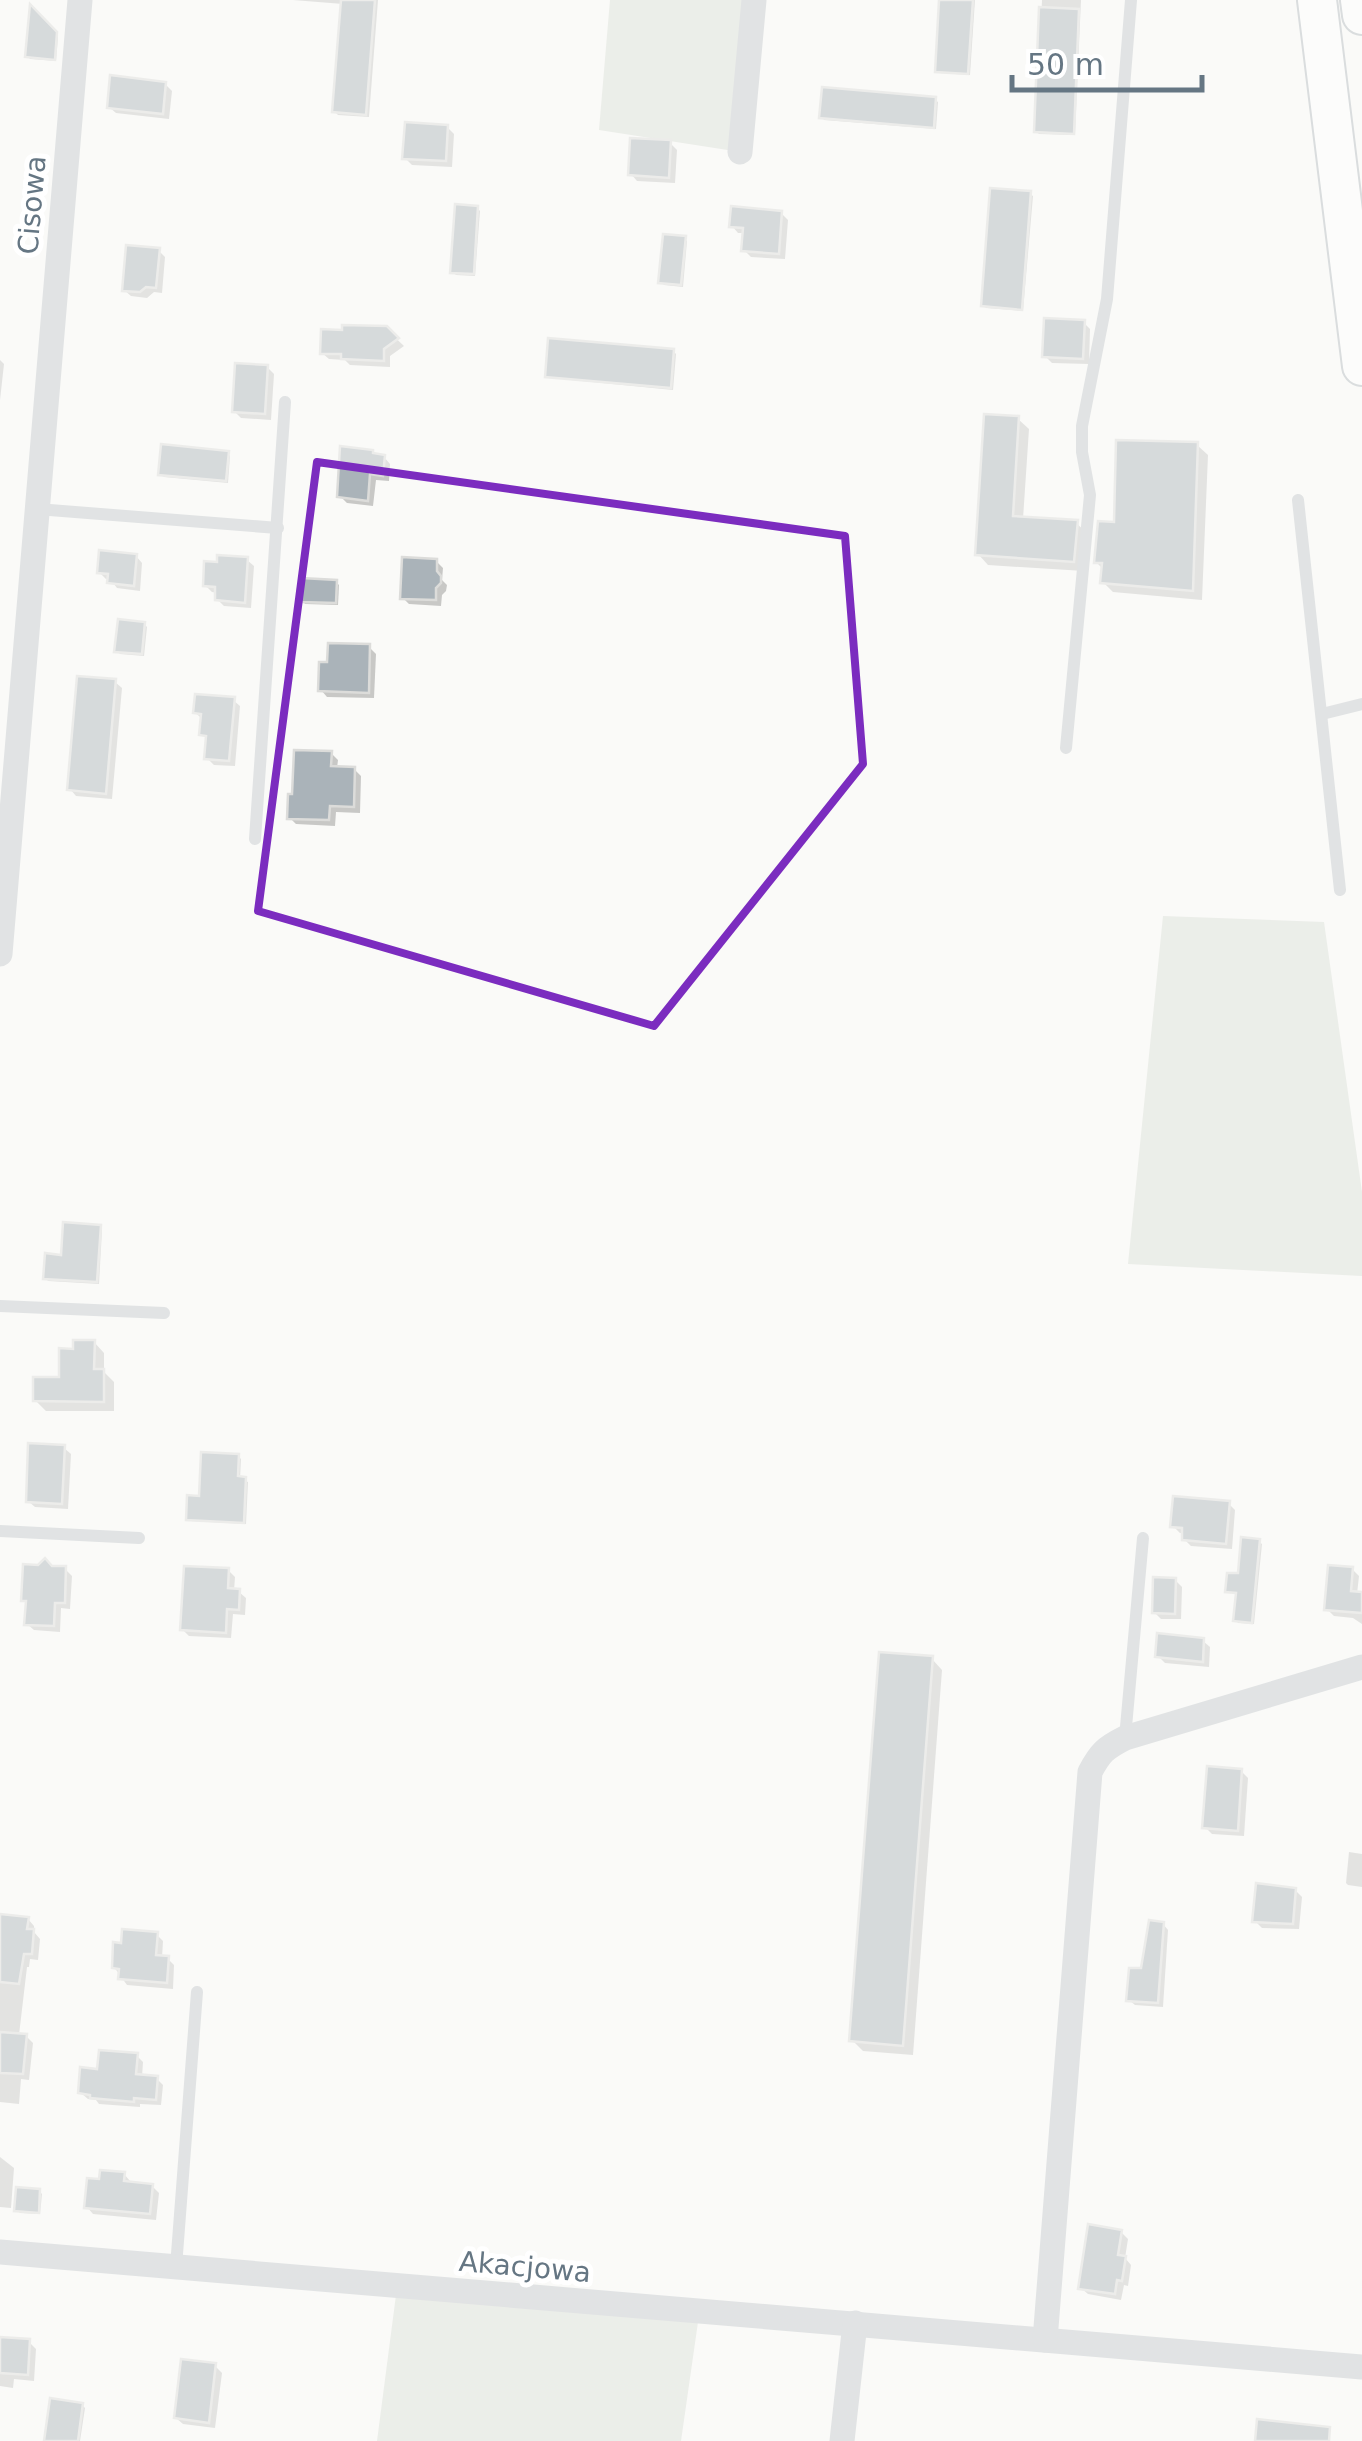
<svg xmlns="http://www.w3.org/2000/svg" width="1362" height="2441" font-family="'DejaVu Sans',sans-serif">
<style>
.green{fill:#dadfd7}
.shadow{fill:#0003}
.building{fill:#aab3b9;stroke:#dcdcda;stroke-width:2.5}
.lines{fill:none;stroke-linecap:round;stroke-linejoin:round}
.secondary-casing{stroke:#b3babf;stroke-width:42}
.lane{stroke:#c3c8cc;stroke-width:12}
.street{stroke:#c3c8cc;stroke-width:25}
.secondary{stroke:#fff;stroke-width:38}
.marked{fill:none;stroke:#7b2cbf;stroke-width:8;stroke-linejoin:round}
.labels{text-anchor:middle;dominant-baseline:central;stroke-width:10;stroke-linejoin:round;paint-order:stroke}
.street-label{font-size:28px;fill:#657683;stroke:#fff}
</style>
<rect width="100%" height="100%" fill="#fafaf8"/>
<g class="green">
<polygon points="610,0 748,0 734,151 599,130"/>
<polygon points="1163,916 1324,922 1362,1192 1362,1276 1128,1264"/>
<polygon points="396,2295 698,2322 681,2441 377,2441"/>
</g>
<g class="shadow">
<polygon points="293,0 378,0 369,117 338,115 334,111 343,4"/>
<polygon points="942,0 975,0 970,75 940,73 937,71"/>
<polygon points="1042,0 1081,0 1075,135 1039,134 1036,131"/>
<polygon points="32,10 58,37 56,61 30,59 28,56"/>
<polygon points="165,84 172,91 169,119 116,113 109,107"/>
<polygon points="935,100 938,102 936,129 824,120 822,117"/>
<polygon points="447,127 454,134 452,167 412,165 405,158"/>
<polygon points="670,143 677,150 675,183 637,181 631,174"/>
<polygon points="1030,194 1033,196 1023,311 986,308 983,305"/>
<polygon points="477,208 480,211 475,276 456,275 453,272"/>
<polygon points="781,213 788,220 785,259 751,257 744,250 745,233 738,233 732,226"/>
<polygon points="685,239 687,241 683,287 664,285 661,282"/>
<polygon points="159,251 165,257 162,293 154,292 147,298 131,296 124,290"/>
<polygon points="1083,322 1090,329 1089,364 1052,363 1045,356"/>
<polygon points="386,329 404,346 390,356 390,367 350,365 345,360 329,359 322,353"/>
<polygon points="673,351 676,354 673,390 551,378 548,376"/>
<polygon points="0,360 4,364 0,400"/>
<polygon points="267,367 274,374 271,420 241,418 234,411"/>
<polygon points="1018,419 1029,429 1023,519 1076,523 1087,533 1084,571 988,565 978,554"/>
<polygon points="1197,445 1208,455 1202,600 1113,592 1103,582 1104,570 1096,562 1116,525"/>
<polygon points="228,453 230,456 228,483 164,477 161,474"/>
<polygon points="376,456 384,457 390,464 389,481 376,480 373,506 347,503 340,496"/>
<polygon points="136,556 142,563 140,591 117,588 110,579 106,579 99,572"/>
<polygon points="247,560 254,566 251,608 224,606 217,599 218,593 212,592 205,585"/>
<polygon points="436,561 443,568 442,580 447,585 446,591 442,595 441,606 409,604 403,598"/>
<polygon points="336,582 339,585 338,605 305,604 303,601"/>
<polygon points="144,624 147,627 144,656 120,654 117,651"/>
<polygon points="369,647 376,654 374,698 327,697 321,690"/>
<polygon points="115,682 122,688 112,799 76,796 70,789"/>
<polygon points="233,700 240,706 235,766 214,765 207,758 208,740 202,734 203,720 196,713"/>
<polygon points="331,753 338,760 337,768 354,769 361,776 360,813 336,812 335,826 296,824 290,818"/>
<polygon points="100,1227 102,1230 99,1284 48,1281 46,1278 63,1257"/>
<polygon points="94,1342 104,1353 104,1372 114,1382 114,1411 46,1411 35,1400 61,1380 76,1351"/>
<polygon points="64,1448 71,1454 68,1509 35,1507 28,1501"/>
<polygon points="238,1456 241,1459 240,1479 248,1482 246,1524 191,1521 189,1519 201,1498"/>
<polygon points="1228,1503 1235,1510 1232,1549 1191,1546 1184,1539 1184,1533 1180,1533 1173,1526"/>
<polygon points="1259,1542 1262,1544 1254,1624 1238,1623 1236,1620 1238,1594 1228,1591 1240,1576"/>
<polygon points="52,1568 65,1569 72,1576 70,1609 61,1608 60,1632 34,1630 27,1624 28,1605 24,1600"/>
<polygon points="1352,1569 1359,1576 1357,1594 1362,1595 1362,1624 1353,1618 1334,1616 1327,1609"/>
<polygon points="228,1570 235,1577 234,1591 239,1592 246,1598 245,1615 233,1614 231,1638 189,1636 182,1629"/>
<polygon points="1175,1580 1182,1587 1181,1619 1161,1619 1154,1612"/>
<polygon points="1203,1641 1210,1647 1209,1667 1165,1663 1158,1656"/>
<polygon points="932,1659 942,1670 913,2055 863,2051 852,2040"/>
<polygon points="1241,1771 1248,1778 1244,1836 1212,1834 1205,1827"/>
<polygon points="1349,1852 1362,1854 1362,1887 1348,1885 1346,1883"/>
<polygon points="1295,1890 1302,1897 1299,1929 1262,1928 1255,1921"/>
<polygon points="0,1916 28,1919 34,1926 34,1932 40,1939 38,1960 30,1959 29,1967 27,1967 19,2035 26,2036 33,2043 29,2080 21,2079 19,2104 0,2102"/>
<polygon points="1163,1924 1168,1930 1163,2007 1135,2005 1129,2000"/>
<polygon points="156,1934 163,1941 162,1958 168,1959 174,1965 173,1989 127,1985 114,1967"/>
<polygon points="137,2056 143,2062 142,2077 157,2079 163,2085 161,2105 140,2104 140,2107 99,2104 96,2100 88,2099 81,2093 100,2072"/>
<polygon points="0,2157 14,2168 11,2208 0,2207"/>
<polygon points="124,2174 130,2181 130,2184 152,2186 159,2193 156,2220 93,2214 87,2207 102,2182"/>
<polygon points="39,2191 42,2194 40,2214 20,2213 17,2210"/>
<polygon points="1121,2232 1128,2239 1125,2258 1131,2265 1128,2286 1124,2285 1121,2300 1088,2294 1081,2288"/>
<polygon points="0,2340 29,2342 36,2349 34,2381 14,2379 13,2388 0,2386"/>
<polygon points="215,2366 222,2373 215,2428 183,2424 176,2418"/>
<polygon points="82,2405 85,2408 80,2441 47,2441"/>
</g>
<g class="building">
<polygon points="341,0 375,0 366,115 332,112"/>
<polygon points="939,0 973,0 968,74 935,72"/>
<polygon points="30,4 57,32 55,60 25,57"/>
<polygon points="1039,7 1079,9 1074,134 1034,132"/>
<polygon points="110,75 166,82 163,114 107,108"/>
<polygon points="822,87 936,97 934,128 819,118"/>
<polygon points="405,122 448,125 446,161 402,159"/>
<polygon points="630,138 671,140 669,178 628,175"/>
<polygon points="990,188 1031,191 1022,310 981,306"/>
<polygon points="455,204 478,206 474,274 450,273"/>
<polygon points="731,206 782,211 779,254 741,251 743,228 729,227"/>
<polygon points="663,234 686,236 681,285 658,283"/>
<polygon points="126,245 160,248 156,288 146,287 140,292 122,291"/>
<polygon points="1044,318 1085,320 1083,359 1042,357"/>
<polygon points="342,325 387,326 399,338 384,349 384,361 341,359 341,354 320,354 321,329 342,330"/>
<polygon points="548,338 674,349 671,388 545,377"/>
<polygon points="235,363 268,365 265,414 232,412"/>
<polygon points="984,414 1019,416 1013,516 1078,520 1074,562 975,555"/>
<polygon points="1116,440 1198,442 1193,591 1100,583 1102,563 1094,563 1098,521 1114,522"/>
<polygon points="161,444 229,451 226,481 158,475"/>
<polygon points="340,446 373,450 373,453 385,455 383,476 370,474 368,501 337,497"/>
<polygon points="99,550 137,554 134,586 107,583 108,574 97,573"/>
<polygon points="217,555 248,557 245,603 215,600 215,587 203,586 204,561 217,562"/>
<polygon points="402,557 437,559 437,571 441,576 441,583 436,588 436,600 400,599"/>
<polygon points="301,578 337,580 336,603 300,602"/>
<polygon points="118,619 145,622 142,654 114,652"/>
<polygon points="328,643 370,644 369,693 318,691 319,662 327,662"/>
<polygon points="77,676 116,679 106,794 67,790"/>
<polygon points="195,694 235,697 229,761 204,759 206,736 199,735 201,714 193,713"/>
<polygon points="294,750 332,751 331,766 355,767 354,807 330,806 329,820 287,819 288,794 292,794"/>
<polygon points="63,1222 101,1225 97,1282 43,1279 45,1253 61,1255"/>
<polygon points="73,1340 95,1340 94,1369 104,1369 104,1402 33,1401 33,1377 59,1377 59,1348 73,1349"/>
<polygon points="28,1443 65,1445 62,1504 26,1502"/>
<polygon points="201,1452 239,1454 238,1476 246,1477 244,1523 186,1520 187,1495 199,1496"/>
<polygon points="1173,1496 1230,1501 1226,1544 1182,1540 1182,1528 1170,1527"/>
<polygon points="1241,1537 1260,1539 1252,1623 1233,1621 1236,1593 1225,1592 1227,1573 1238,1573"/>
<polygon points="45,1558 52,1566 66,1566 65,1603 55,1603 54,1626 24,1625 26,1601 21,1601 23,1564 38,1565"/>
<polygon points="1328,1565 1353,1567 1351,1591 1362,1592 1362,1613 1324,1610"/>
<polygon points="184,1566 229,1568 228,1588 240,1589 239,1610 227,1609 226,1633 180,1630"/>
<polygon points="1153,1577 1176,1578 1175,1614 1152,1613"/>
<polygon points="1157,1633 1204,1638 1203,1662 1155,1657"/>
<polygon points="879,1652 933,1656 903,2046 849,2041"/>
<polygon points="1207,1766 1242,1769 1238,1831 1202,1828"/>
<polygon points="1256,1883 1296,1888 1293,1924 1252,1922"/>
<polygon points="0,1914 29,1917 27,1929 34,1929 32,1954 24,1954 19,1984 0,1982"/>
<polygon points="1149,1920 1164,1922 1158,2003 1126,2001 1129,1968 1141,1968"/>
<polygon points="122,1929 158,1932 156,1955 169,1956 167,1983 118,1979 119,1969 112,1968 113,1942 121,1943"/>
<polygon points="0,2032 27,2034 23,2074 0,2073"/>
<polygon points="99,2050 138,2053 136,2074 158,2076 156,2100 134,2098 134,2102 90,2098 90,2095 78,2093 80,2067 97,2069"/>
<polygon points="100,2170 125,2172 124,2181 153,2184 150,2214 84,2208 87,2178 99,2179"/>
<polygon points="16,2187 40,2189 39,2213 14,2211"/>
<polygon points="1088,2224 1122,2230 1118,2255 1126,2256 1122,2281 1117,2280 1115,2294 1078,2289"/>
<polygon points="0,2337 30,2339 28,2375 0,2373"/>
<polygon points="181,2359 216,2363 209,2423 174,2418"/>
<polygon points="50,2398 83,2403 78,2441 44,2441"/>
<polygon points="1257,2419 1330,2427 1329,2441 1255,2441"/>
</g>
<g class="lines">
<g class="secondary-casing">
<g id="secondary">
<polyline points="1317,0 1362,366"/>
<polyline points="1360,0 1362,15"/>
</g>
</g>
<g class="lane">
<polyline points="1298,500 1340,890"/>
<polyline points="37,509 278,528"/>
<polyline points="1322,714 1362,704"/>
<polyline points="1066,748 1090,495 1082,452 1082,426 1107,299 1131,0"/>
<polyline points="255,839 285,402"/>
<polyline points="0,1306 164,1313"/>
<polyline points="0,1531 139,1538"/>
<polyline points="1125,1738 1143,1538"/>
<polyline points="176,2267 197,1992"/>
</g>
<g class="street">
<polyline points="740,152 754,0"/>
<polyline points="0,954 80,0"/>
<polyline points="0,2252 1362,2367"/>
<path d="M1045,2340L1090,1772C1100,1753 1105,1748 1125,1738L1362,1667"/>
<polyline points="842,2441 855,2323"/>
</g>
<use href="#secondary" class="secondary"/>
</g>
<path d="M0 0H1362V2441H0ZM317,462L845,536L863,764L654,1026L258,911Z" fill="#fafaf8" fill-opacity=".55" fill-rule="evenodd"/>
<path class="marked" d="M317,462L845,536L863,764L654,1026L258,911Z"/>
<g class="labels">
<g class="street-label">
<text transform="translate(32 205) rotate(-85)">Cisowa</text>
<text transform="translate(525 2267) rotate(5)">Akacjowa</text>
</g>
</g>
<path d="M1012 75v15h190v-15" fill="none" stroke="#657683" stroke-width="5"/>
<text x="1027" y="75" font-size="30" fill="#657683" stroke="#ffffff" stroke-width="8" paint-order="stroke">50 m</text>
</svg>
